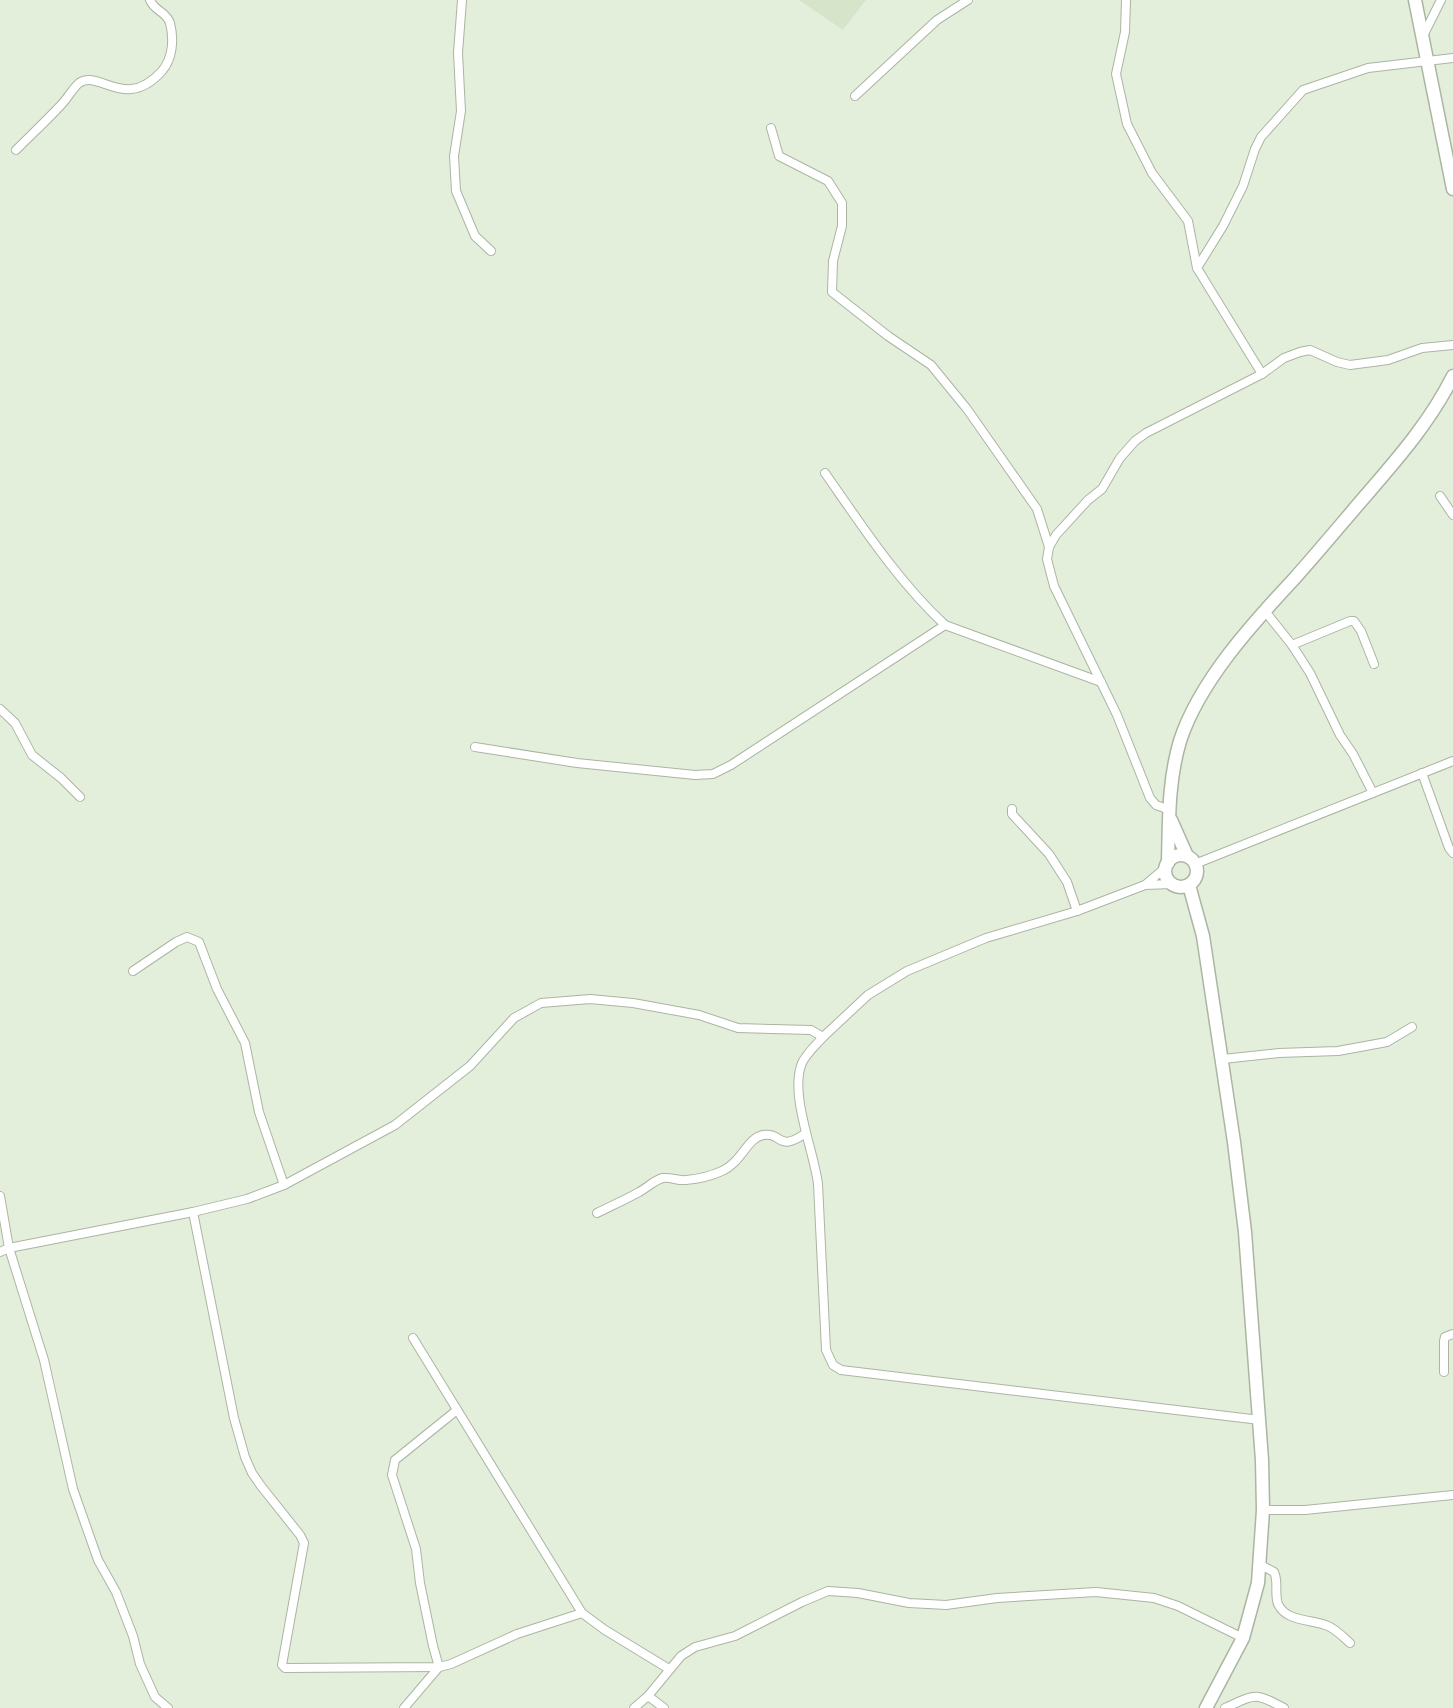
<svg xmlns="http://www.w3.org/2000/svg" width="1453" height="1708" font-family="Signika,sans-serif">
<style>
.built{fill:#d6e4c9}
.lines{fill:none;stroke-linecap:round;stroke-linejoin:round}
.street-casing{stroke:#abb5a2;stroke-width:10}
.primary-casing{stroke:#abb5a2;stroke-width:15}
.street{stroke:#fff;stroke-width:8}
.primary{stroke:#fff;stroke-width:12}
</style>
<rect width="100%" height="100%" fill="#e4efdb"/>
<polygon class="built" points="799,0 866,0 843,30"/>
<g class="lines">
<g class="street-casing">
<g id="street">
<polyline points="462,0 458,53 461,111 454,156 456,191 475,236 491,251"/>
<polyline points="1126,0 1125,32 1116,74 1127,124 1152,173 1188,221 1197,268 1262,374"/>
<polyline points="1423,36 1441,0"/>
<polyline points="855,96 937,20 968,0"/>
<polyline points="771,128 779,156 828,181 842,203 842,226 833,261 832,292 888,336 931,365 967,409 1037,509 1049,547"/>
<path d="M16,150C31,135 47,120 61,105C67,99 73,88 79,83C100,69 125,112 162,71C173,58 174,39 170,23C166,11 154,11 150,0"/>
<polyline points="1197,268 1223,226 1243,186 1255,149 1261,137 1303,90 1368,68 1453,58"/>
<path d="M825,473C862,526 897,580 945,625L1101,682"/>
<polyline points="1440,496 1453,515"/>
<polyline points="1264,610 1292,645 1350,621 1354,621 1361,631 1374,664"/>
<polyline points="1292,645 1310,673 1340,735 1353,754 1373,793"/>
<polyline points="0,709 15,723 32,755 61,778 80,797"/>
<polyline points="475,747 577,763 695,775 713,774 731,765 945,625"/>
<polyline points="1422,773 1449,848 1453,853"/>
<polyline points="1012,809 1012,814 1049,854 1067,882 1077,911"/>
<polyline points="1170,810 1156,805 1150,798 1117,715 1054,586 1047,559 1049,547 1056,535 1088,500 1102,489 1120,458 1135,441 1146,433 1262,374 1284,358 1300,352 1310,350 1337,362 1350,365 1388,360 1422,348 1453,345"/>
<polyline points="1195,864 1453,761"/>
<polyline points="1165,868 1145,885 1172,884"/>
<polyline points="133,971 176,942 187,937 199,942 217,989 245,1043 259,1112 284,1185"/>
<path d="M823,1037C816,1045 806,1054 802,1063C789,1094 814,1151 818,1184L826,1350L833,1365L841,1370L1260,1420"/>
<polyline points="1223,1059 1279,1053 1338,1051 1387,1042 1412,1027"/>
<polyline points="0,1196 9,1248 44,1360 73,1489 98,1560 116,1592 133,1636 140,1664 155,1697 168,1708"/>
<polyline points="193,1212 234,1418 245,1457 252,1473 261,1486 300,1535 304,1543 282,1665 285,1668 439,1667 451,1664 517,1634 582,1613"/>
<path d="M597,1213C611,1206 625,1200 639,1192C647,1188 654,1180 663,1178C671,1177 678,1181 686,1180C698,1179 711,1176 722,1171C742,1162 747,1138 763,1135C783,1132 777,1153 806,1133"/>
<polyline points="0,1252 9,1248 193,1212 247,1199 284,1185 395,1125 470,1066 514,1018 541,1003 590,999 633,1003 699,1015 738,1028 811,1030 823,1037 868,995 907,971 986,938 1077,911 1145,885"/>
<polyline points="413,1338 582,1613 605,1630 669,1669"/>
<polyline points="1444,1372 1444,1341 1445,1337 1453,1334"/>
<polyline points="1263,1510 1305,1510 1453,1495"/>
<path d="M1259,1564L1274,1572C1279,1582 1274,1593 1278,1604C1286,1622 1312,1619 1328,1626C1337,1630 1343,1637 1350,1643"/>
<polyline points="648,1696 664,1708"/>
<polyline points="404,1708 439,1667 433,1646 420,1583 416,1549 392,1475 395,1460 457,1410"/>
<polyline points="634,1708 648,1696 681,1656 695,1647 735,1636 802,1602 828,1591 858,1593 909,1603 946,1605 997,1598 1096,1592 1154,1598 1178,1606 1243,1638"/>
<path d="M1225,1708C1256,1694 1254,1692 1284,1708"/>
</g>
</g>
<g class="primary-casing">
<g id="primary">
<polyline points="1415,0 1453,189"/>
<polyline points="1171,820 1187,856"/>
<circle cx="1181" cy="871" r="16"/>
<path d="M1168,863C1169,822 1168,781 1180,741C1199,682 1252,624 1294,579C1319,551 1343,522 1368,493C1400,456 1431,420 1453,376"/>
<polyline points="1189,885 1203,936 1234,1142 1245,1232 1262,1460 1263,1510 1258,1583 1243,1638 1206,1708"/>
</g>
</g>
<use href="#street" class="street"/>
<use href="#primary" class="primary"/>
</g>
</svg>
